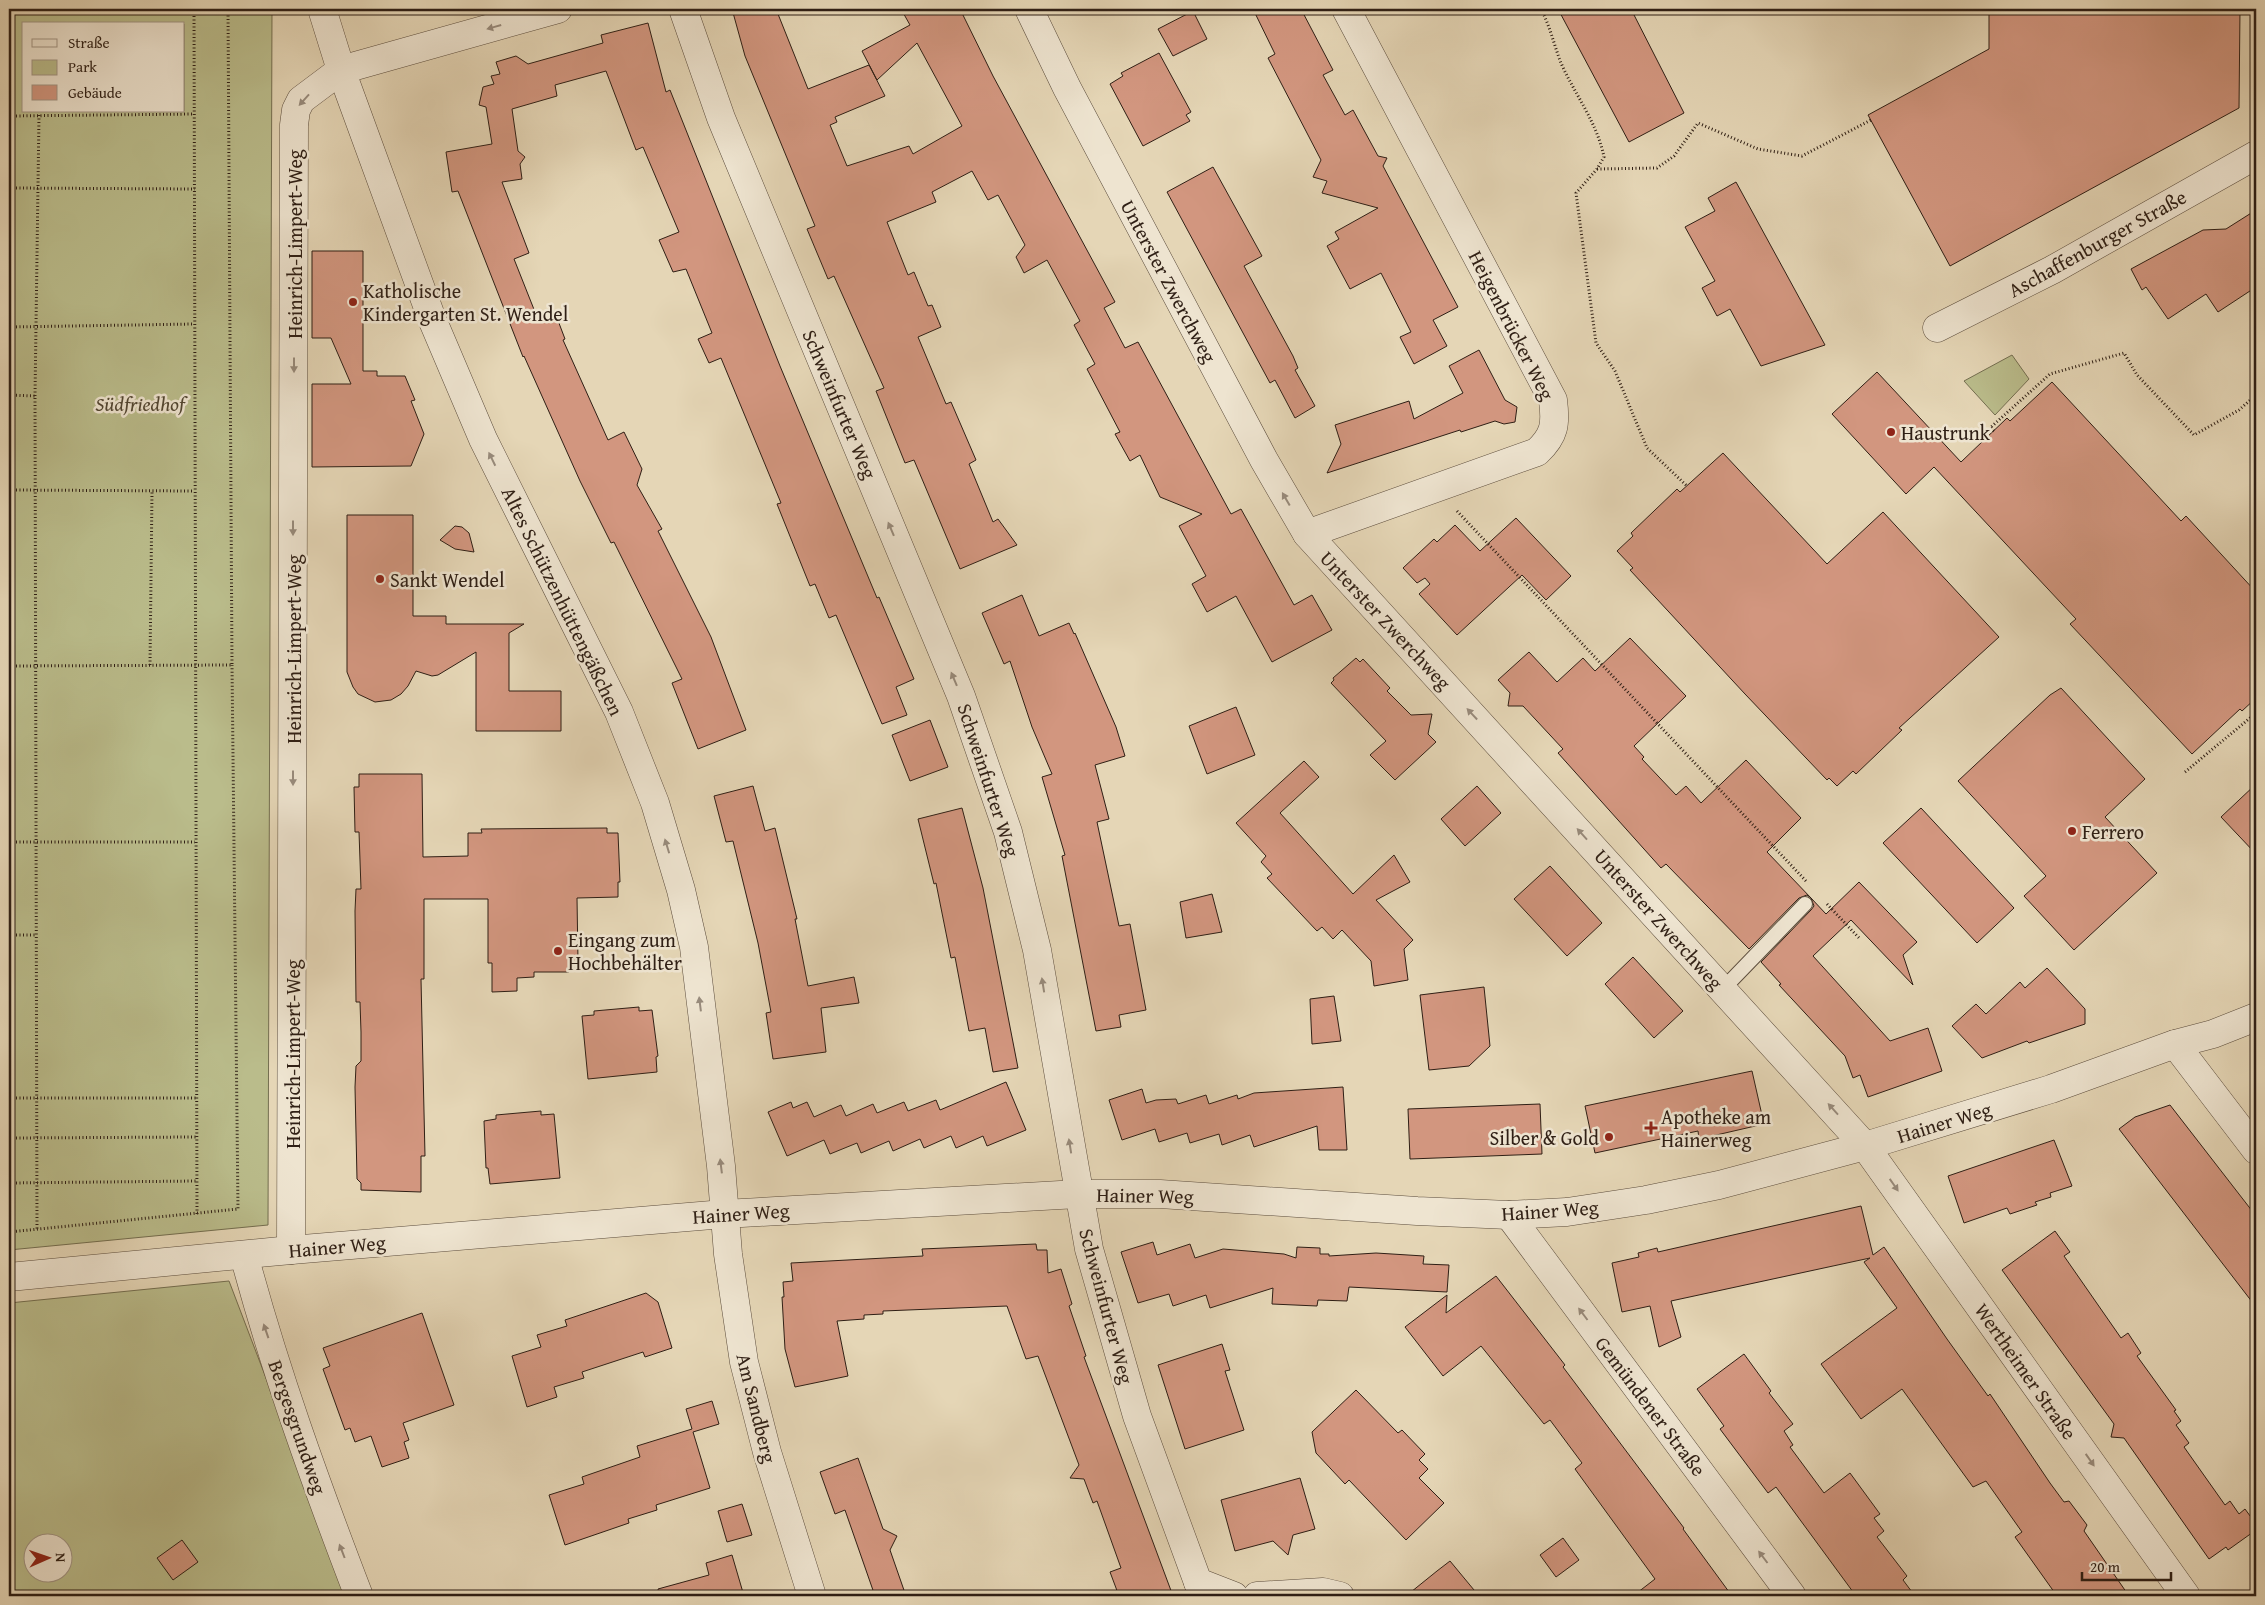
<svg xmlns="http://www.w3.org/2000/svg" width="2265" height="1605" font-family="'Gentium Book Plus',serif">
<style>
.green{fill:#babc8b;stroke:#746e50;fill-rule:evenodd}
.building{fill:#d2967f;stroke:#2f1f15}
.lines{fill:none;stroke-linecap:round;stroke-linejoin:round}
.lane-casing{stroke:#5c4d3d;stroke-width:16}
.street-casing{stroke:#5c4d3d;stroke-width:29}
.path{stroke:#2f1f15;stroke-width:3;stroke-dasharray:1 2.5;stroke-linecap:butt}
.lane{stroke:#eee4d0;stroke-width:14}
.street{stroke:#eee4d0;stroke-width:28}
.oneway{fill:#988b7c}
.poi-dot{fill:#8f2418;stroke:#eee4d0;stroke-width:2}
.labels{text-anchor:middle;dominant-baseline:central;stroke-width:5;stroke-linejoin:round;paint-order:stroke}
.street-label{font-size:20px;fill:#2f1f15;stroke:#eee4d0}
.poi-label{font-size:20px;fill:#2f1f15;stroke:#eee4d0;text-anchor:start}
.park-label{font-size:20px;font-style:italic;fill:#524632;stroke:#eee4d0}
</style>
<rect width="100%" height="100%" fill="#e5d6b6"/>
<filter id="stains"><feTurbulence type="fractalNoise" baseFrequency=".004" numOctaves="4"/><feColorMatrix values="0 0 0 0 .2 0 0 0 0 .09 0 0 0 0 .02 0 0 0 .5 -.17"/></filter>
<radialGradient id="worn" r=".72"><stop offset=".6" stop-color="#630" stop-opacity="0"/><stop offset="1" stop-color="#630" stop-opacity=".3"/></radialGradient>
<g class="green">
<path d="M9,9H272L268,1225L9,1250ZM24,24H184V111H24Z"/>
<polygon points="2012,355 2029,379 1995,415 1964,381"/>
<path d="M229,1281L349,1596H9V1303ZM32,1542H62V1572H32Z"/>
</g>
<g class="building">
<polygon points="732,9 776,9 808,89 869,65 885,96 835,117 837,122 830,125 847,166 909,146 913,154 962,126 917,43 877,80 862,51 910,25 901,9 960,9 993,76 1115,302 1104,308 1125,348 1138,342 1231,514 1241,509 1294,605 1312,595 1332,630 1272,662 1236,596 1207,612 1192,584 1206,576 1179,526 1202,514 1160,497 1140,455 1130,461 1115,434 1120,432 1087,369 1095,364 1074,325 1080,321 1047,260 1024,273 1016,257 1025,245 998,195 988,200 972,171 932,192 936,202 887,222 908,275 914,272 928,306 932,305 941,327 918,337 946,404 951,402 976,460 969,464 993,522 998,519 1017,545 960,569 914,460 905,463 876,391 884,388 834,276 828,279 807,229 815,226 745,56"/>
<polygon points="1253,9 1301,9 1333,70 1323,75 1345,115 1353,110 1378,156 1387,158 1383,166 1458,307 1433,320 1447,346 1414,364 1400,337 1411,332 1381,273 1350,289 1327,246 1339,239 1335,232 1378,208 1322,193 1327,181 1313,177 1321,160 1268,58 1275,54"/>
<polygon points="1558,9 1631,9 1684,113 1629,142"/>
<polygon points="2176,9 2240,9 2239,108 1950,266 1868,115 1989,49 1989,10 2177,11"/>
<polygon points="1193,11 1207,39 1173,56 1158,29"/>
<polygon points="648,23 666,92 670,90 780,366 877,598 879,597 914,679 896,687 907,715 882,724 836,615 829,618 815,584 810,586 777,504 781,503 721,358 709,363 698,339 712,333 686,269 673,272 659,240 679,232 643,147 636,150 606,71 555,85 557,96 512,109 518,151 525,157 520,164 522,179 502,182 529,253 514,259 537,317 554,310 565,339 563,340 608,440 624,432 642,469 637,485 662,529 658,531 711,637 746,730 698,749 672,683 682,679 614,542 611,543 580,481 524,356 523,357 458,191 452,192 446,152 492,144 486,107 479,105 483,87 494,84 491,76 500,74 496,62 516,56 528,64 603,43 601,35"/>
<polygon points="1159,53 1191,112 1186,115 1190,121 1143,146 1110,84 1123,76 1121,73"/>
<polygon points="1213,167 1262,256 1244,266 1293,356 1298,368 1295,370 1315,406 1295,418 1275,380 1270,383 1167,192"/>
<polygon points="1736,182 1825,345 1761,366 1730,309 1717,316 1702,288 1715,281 1685,227 1715,211 1708,198"/>
<polygon points="2256,210 2256,287 2218,312 2206,294 2168,319 2146,287 2142,290 2131,269 2203,230 2226,229"/>
<polygon points="312,251 363,251 363,371 377,371 377,376 405,376 415,400 411,401 424,434 411,466 312,467 312,384 351,384 331,338 312,338"/>
<polygon points="1479,350 1505,400 1517,407 1515,422 1504,424 1495,421 1461,432 1460,430 1327,473 1341,444 1335,425 1409,401 1414,419 1463,393 1449,366"/>
<polygon points="1877,372 1961,462 2007,418 2010,421 2052,382 2181,521 2186,516 2256,592 2256,698 2242,711 2240,709 2192,754 2070,624 2076,619 1934,467 1906,494 1832,414"/>
<polygon points="1723,453 1827,564 1883,512 1999,637 1899,728 1902,730 1856,774 1853,771 1837,786 1829,778 1827,780 1745,694 1630,570 1633,568 1617,551 1633,536 1631,533 1677,489 1680,492"/>
<polygon points="347,515 413,515 413,616 446,616 446,624 524,624 509,633 509,691 561,691 561,731 476,731 476,652 438,675 432,676 416,671 408,686 401,694 391,700 375,702 358,694 353,687 347,672"/>
<polygon points="1516,518 1571,576 1546,600 1522,575 1457,635 1419,594 1430,584 1425,578 1417,583 1403,568 1434,539 1437,542 1455,525 1480,551"/>
<polygon points="455,526 462,527 469,533 474,552 455,549 440,540"/>
<polygon points="1022,595 1039,636 1069,623 1074,634 1075,633 1116,727 1125,756 1095,765 1109,819 1097,822 1119,926 1130,924 1146,1010 1119,1015 1121,1027 1096,1031 1062,856 1065,855 1042,777 1052,774 1032,727 1010,661 1004,664 982,613"/>
<polygon points="1630,638 1686,696 1634,746 1644,757 1642,759 1676,795 1686,786 1701,803 1746,760 1801,818 1767,852 1811,898 1807,895 1799,898 1749,949 1666,864 1661,868 1558,753 1563,749 1523,706 1508,706 1510,693 1498,680 1529,652 1557,682 1583,658 1595,671"/>
<polygon points="1356,658 1360,662 1363,659 1390,688 1387,691 1411,715 1432,714 1428,734 1436,742 1395,780 1370,755 1386,741 1331,683 1334,680 1333,678"/>
<polygon points="2061,688 2145,779 2105,817 2157,873 2074,950 2024,896 2046,876 1958,781 2050,695"/>
<polygon points="1236,707 1255,755 1207,774 1189,726"/>
<polygon points="930,720 948,767 910,781 892,735"/>
<polygon points="1304,761 1319,777 1280,813 1353,894 1394,855 1410,882 1376,900 1413,940 1404,949 1408,980 1374,986 1371,961 1342,930 1333,939 1322,927 1317,931 1267,878 1272,874 1261,862 1266,856 1236,823"/>
<polygon points="359,774 422,774 423,857 468,856 468,833 482,833 481,829 607,828 607,833 618,833 620,882 618,882 618,897 577,898 578,962 569,962 569,972 534,972 534,977 517,978 517,991 492,992 492,963 488,963 488,899 424,899 424,979 421,979 425,1156 421,1156 421,1192 361,1190 361,1183 357,1179 355,1087 356,1066 361,1061 361,1032 360,1002 356,1002 355,911 356,889 361,889 359,832 355,832 354,787 359,787"/>
<polygon points="2256,784 2256,854 2221,817"/>
<polygon points="753,786 765,831 775,828 797,919 795,919 808,986 854,977 859,1003 821,1008 826,1052 773,1059 766,1013 771,1012 758,943 733,841 726,842 714,796"/>
<polygon points="1477,786 1501,813 1465,846 1441,819"/>
<polygon points="962,808 983,888 1018,1068 993,1072 985,1028 969,1031 955,957 951,958 936,883 934,884 918,819"/>
<polygon points="1921,808 2014,908 1977,943 1883,843"/>
<polygon points="1550,866 1602,923 1567,956 1514,899"/>
<polygon points="1859,882 1917,942 1903,955 1913,985 1851,920 1813,956 1890,1041 1928,1028 1942,1071 1868,1097 1860,1075 1853,1078 1845,1056 1779,985 1781,984 1761,962 1811,910 1814,906 1811,898 1826,914"/>
<polygon points="1212,894 1222,932 1186,938 1180,902"/>
<polygon points="1633,957 1683,1011 1654,1038 1605,984"/>
<polygon points="2047,968 2085,1009 2085,1024 2029,1043 2027,1041 1982,1058 1952,1026 1976,1004 1986,1014 2020,982 2025,988"/>
<polygon points="1484,987 1490,1046 1469,1066 1429,1070 1420,995"/>
<polygon points="1334,996 1341,1041 1312,1044 1310,999"/>
<polygon points="639,1007 639,1011 652,1010 658,1056 656,1057 657,1072 588,1079 582,1016 594,1015 594,1011"/>
<polygon points="1752,1071 1764,1124 1699,1139 1698,1131 1595,1153 1585,1106"/>
<polygon points="1006,1082 1026,1130 987,1146 983,1136 956,1148 951,1136 924,1148 920,1139 893,1151 889,1141 861,1153 857,1143 830,1154 824,1140 787,1156 768,1112 791,1102 793,1108 807,1102 814,1117 841,1105 846,1116 873,1104 877,1113 904,1102 908,1111 936,1100 940,1110"/>
<polygon points="1343,1087 1347,1150 1319,1150 1317,1126 1254,1147 1250,1135 1222,1145 1219,1134 1190,1143 1187,1133 1159,1142 1155,1129 1122,1140 1109,1100 1142,1089 1146,1103 1156,1100 1176,1099 1178,1104 1206,1095 1209,1104 1237,1095 1238,1099 1254,1093"/>
<polygon points="1540,1104 1542,1154 1410,1159 1408,1109"/>
<polygon points="2170,1105 2256,1216 2256,1307 2119,1129 2135,1117"/>
<polygon points="541,1111 541,1115 554,1114 560,1178 490,1184 488,1168 486,1168 484,1121 496,1119 496,1115"/>
<polygon points="2054,1140 2072,1186 2050,1193 2051,1197 2035,1202 2037,1205 2010,1214 2007,1208 1964,1223 1948,1176"/>
<polygon points="1861,1206 1873,1255 1884,1247 1947,1339 1988,1396 1990,1394 2050,1483 2064,1502 2069,1501 2087,1525 2084,1531 2129,1596 2057,1596 2015,1537 2022,1532 1986,1481 1973,1487 1902,1389 1861,1419 1821,1364 1897,1308 1864,1262 1870,1258 1671,1301 1681,1337 1659,1347 1650,1306 1622,1312 1612,1263 1639,1257 1638,1253 1657,1248 1658,1252"/>
<polygon points="2055,1231 2070,1252 2064,1256 2121,1338 2128,1333 2141,1353 2137,1356 2176,1410 2174,1411 2181,1421 2176,1425 2189,1443 2184,1447 2225,1505 2230,1501 2239,1514 2245,1509 2256,1524 2256,1530 2228,1550 2226,1547 2209,1559 2124,1438 2111,1437 2114,1424 2002,1270"/>
<polygon points="1153,1242 1157,1255 1190,1244 1195,1258 1223,1249 1284,1254 1296,1258 1297,1247 1320,1248 1320,1254 1329,1254 1329,1256 1376,1253 1424,1256 1423,1264 1449,1265 1447,1292 1349,1287 1347,1301 1318,1300 1317,1306 1272,1304 1273,1288 1210,1308 1206,1295 1173,1306 1169,1294 1138,1303 1121,1252"/>
<polygon points="1036,1244 1037,1250 1047,1250 1048,1273 1061,1269 1072,1304 1069,1306 1086,1356 1084,1357 1173,1596 1119,1596 1110,1572 1121,1568 1097,1501 1093,1503 1084,1479 1070,1478 1079,1465 1038,1356 1026,1359 1007,1306 883,1311 883,1314 864,1315 864,1319 837,1321 848,1376 795,1387 785,1349 782,1297 784,1297 783,1282 793,1281 791,1263 923,1256 922,1249"/>
<polygon points="1496,1276 1565,1365 1563,1367 1684,1528 1683,1529 1732,1596 1633,1596 1655,1579 1575,1469 1582,1463 1550,1420 1544,1424 1481,1346 1443,1376 1405,1327 1447,1295 1446,1313"/>
<polygon points="646,1293 658,1302 672,1348 645,1357 643,1352 582,1372 584,1378 554,1387 557,1397 527,1407 512,1356 541,1347 537,1335 567,1326 565,1320"/>
<polygon points="422,1313 454,1405 403,1423 409,1440 404,1442 409,1458 382,1467 371,1436 355,1442 350,1428 345,1430 323,1369 330,1366 323,1348"/>
<polygon points="1222,1344 1230,1370 1225,1371 1244,1430 1185,1449 1158,1365"/>
<polygon points="1744,1354 1771,1391 1769,1393 1793,1424 1784,1431 1793,1445 1790,1447 1824,1493 1850,1473 1880,1514 1874,1518 1884,1531 1877,1537 1907,1576 1903,1580 1915,1596 1856,1596 1776,1487 1768,1493 1720,1429 1724,1426 1697,1389"/>
<polygon points="1356,1390 1398,1433 1402,1430 1425,1454 1419,1460 1428,1469 1419,1478 1444,1503 1406,1540 1349,1480 1345,1484 1316,1453 1312,1432"/>
<polygon points="712,1401 719,1424 693,1432 710,1488 656,1505 657,1510 628,1519 629,1523 565,1545 549,1495 584,1484 582,1477 640,1457 637,1446 692,1429 686,1409"/>
<polygon points="858,1458 883,1529 897,1536 890,1550 906,1596 875,1596 845,1510 835,1514 820,1472"/>
<polygon points="1300,1478 1315,1529 1293,1535 1288,1555 1273,1541 1235,1551 1221,1500"/>
<polygon points="742,1504 752,1535 727,1542 718,1511"/>
<polygon points="1563,1538 1579,1560 1556,1577 1540,1555"/>
<polygon points="182,1540 198,1562 173,1580 157,1558"/>
<polygon points="732,1555 744,1596 659,1596 658,1589 709,1575 706,1563"/>
<polygon points="1450,1561 1479,1596 1406,1596 1437,1571"/>
</g>
<g class="lines">
<g class="lane-casing">
<polyline id="lane" points="1723,989 1805,904"/>
</g>
<g class="street-casing">
<g id="street">
<polyline points="322,9 341,70 432,319 483,439 619,712 655,803 681,890 694,947 721,1166 728,1254 744,1362 767,1452 812,1596"/>
<polyline points="683,9 721,118 961,696 1008,832 1037,950 1089,1249 1137,1416 1203,1596"/>
<polyline points="1029,9 1067,88 1264,460 1307,534 1865,1146 2186,1596"/>
<polyline points="1937,328 2052,270 2256,155"/>
<path d="M1307,534L1537,452C1555,435 1556,424 1553,400L1346,9"/>
<polyline points="2175,1044 2256,1150"/>
<polyline points="1509,1215 1792,1596"/>
<polyline points="291,1250 294,125 296,110 301,100 341,70 558,9"/>
<path d="M244,1255C275,1371 316,1484 359,1596"/>
<polyline points="9,1277 291,1250 724,1214 1078,1194 1160,1194 1417,1211 1509,1215 1567,1212 1646,1200 1719,1185 1865,1146 2051,1089 2175,1044 2213,1034 2256,1017"/>
<polyline points="1198,1582 1234,1596"/>
<polyline points="1257,1596 1323,1592 1340,1596"/>
</g>
</g>
<g class="path">
<polyline points="194,9 197,1214"/>
<path d="M1541,9C1550,26 1554,45 1561,63C1575,95 1597,122 1604,157L1597,169L1576,193L1596,343L1615,371L1647,448L1687,486"/>
<polyline points="9,116 194,114"/>
<polyline points="1597,169 1657,168 1674,156 1698,123 1758,149 1802,156 1871,120"/>
<polyline points="9,188 195,189"/>
<polyline points="9,327 194,324"/>
<polyline points="9,395 35,396 37,1229"/>
<polyline points="35,396 39,115"/>
<polyline points="1994,431 1990,428 2050,374 2124,353 2137,375 2194,435 2239,410 2256,395"/>
<polyline points="9,490 194,491"/>
<polyline points="1457,511 1806,881"/>
<polyline points="150,665 152,491"/>
<polyline points="9,666 232,665 228,9"/>
<polyline points="2185,772 2256,713"/>
<polyline points="9,842 195,842"/>
<polyline points="1827,904 1860,939"/>
<polyline points="9,935 37,935"/>
<polyline points="9,1098 197,1098"/>
<polyline points="9,1138 196,1137"/>
<polyline points="9,1183 196,1181"/>
<polyline points="9,1232 238,1209 232,665"/>
</g>
<use href="#lane" class="lane"/>
<use href="#street" class="street"/>
</g>
<defs><path id="oneway-solid" d="M-6-.8H1V-3.2L6.5 0L1 3.2V.8H-6Z" transform="scale(1.25)"/></defs>
<g class="oneway">
<use href="#oneway-solid" transform="translate(494 27) rotate(164)"/>
<use href="#oneway-solid" transform="translate(304 100) rotate(132)"/>
<use href="#oneway-solid" transform="translate(294 365) rotate(90)"/>
<use href="#oneway-solid" transform="translate(492 459) rotate(-116)"/>
<use href="#oneway-solid" transform="translate(1286 499) rotate(-120)"/>
<use href="#oneway-solid" transform="translate(293 528) rotate(90)"/>
<use href="#oneway-solid" transform="translate(891 529) rotate(-113)"/>
<use href="#oneway-solid" transform="translate(954 679) rotate(-113)"/>
<use href="#oneway-solid" transform="translate(1472 714) rotate(-133)"/>
<use href="#oneway-solid" transform="translate(293 778) rotate(90)"/>
<use href="#oneway-solid" transform="translate(1582 834) rotate(-132)"/>
<use href="#oneway-solid" transform="translate(667 846) rotate(-107)"/>
<use href="#oneway-solid" transform="translate(1043 985) rotate(-99)"/>
<use href="#oneway-solid" transform="translate(700 1004) rotate(-97)"/>
<use href="#oneway-solid" transform="translate(1833 1109) rotate(-132)"/>
<use href="#oneway-solid" transform="translate(1070 1146) rotate(-99)"/>
<use href="#oneway-solid" transform="translate(721 1166) rotate(-97)"/>
<use href="#oneway-solid" transform="translate(1894 1185) rotate(55)"/>
<use href="#oneway-solid" transform="translate(1583 1314) rotate(-127)"/>
<use href="#oneway-solid" transform="translate(266 1331) rotate(-109)"/>
<use href="#oneway-solid" transform="translate(2090 1460) rotate(55)"/>
<use href="#oneway-solid" transform="translate(342 1551) rotate(-111)"/>
<use href="#oneway-solid" transform="translate(1763 1557) rotate(-127)"/>
</g>
<g class="poi-dot">
<circle cx="353" cy="302" r="5"/>
<circle cx="1891" cy="432" r="5"/>
<circle cx="380" cy="579" r="5"/>
<circle cx="2072" cy="831" r="5"/>
<circle cx="558" cy="951" r="5"/>
<path d="M1648.5 1120.5h5v5h5v5h-5v5h-5v-5h-5v-5h5z"/>
<circle cx="1609" cy="1137" r="5"/>
</g>
<g class="labels">
<g class="street-label">
<text transform="translate(2097 243) rotate(-29)">Aschaffenburger Straße</text>
<text transform="translate(294 244) rotate(-90)">Heinrich-Limpert-Weg</text>
<text transform="translate(1169 281) rotate(62)">Unterster Zwerchweg</text>
<text transform="translate(1512 325) rotate(63)">Heigenbrücker Weg</text>
<text transform="translate(840 404) rotate(67)">Schweinfurter Weg</text>
<text transform="translate(563 601) rotate(64)">Altes Schützenhüttengäßchen</text>
<text transform="translate(1386 620) rotate(47)">Unterster Zwerchweg</text>
<text transform="translate(293 649) rotate(-90)">Heinrich-Limpert-Weg</text>
<text transform="translate(989 780) rotate(72)">Schweinfurter Weg</text>
<text transform="translate(1659 919) rotate(48)">Unterster Zwerchweg</text>
<text transform="translate(292 1054) rotate(-90)">Heinrich-Limpert-Weg</text>
<text transform="translate(1944 1122) rotate(-17)">Hainer Weg</text>
<text transform="translate(1145 1195) rotate(1)">Hainer Weg</text>
<text transform="translate(1550 1210) rotate(-4)">Hainer Weg</text>
<text transform="translate(741 1213) rotate(-4)">Hainer Weg</text>
<text transform="translate(337 1246) rotate(-5)">Hainer Weg</text>
<text transform="translate(1107 1306) rotate(75)">Schweinfurter Weg</text>
<text transform="translate(2026 1371) rotate(55)">Wertheimer Straße</text>
<text transform="translate(1651 1406) rotate(53)">Gemündener Straße</text>
<text transform="translate(757 1408) rotate(76)">Am Sandberg</text>
<text transform="translate(298 1427) rotate(71)">Bergesgrundweg</text>
</g>
<g class="poi-label">
<text x="363" y="290">Katholische<tspan x="363" dy="23">Kindergarten St. Wendel</tspan></text>
<text x="1901" y="432">Haustrunk</text>
<text x="390" y="579">Sankt Wendel</text>
<text x="2082" y="831">Ferrero</text>
<text x="568" y="939">Eingang zum<tspan x="568" dy="23">Hochbehälter</tspan></text>
<text x="1661" y="1116">Apotheke am<tspan x="1661" dy="23">Hainerweg</tspan></text>
<text x="1599" y="1137" text-anchor="end">Silber &amp; Gold</text>
</g>
<g class="park-label">
<text x="140" y="403">Südfriedhof</text>
</g>
</g>
<rect width="2265" height="1605" fill="none" stroke="#e5d6b6" stroke-width="30"/>
<rect x="10" y="10" width="2245" height="1585" fill="none" stroke="#2f1f15" stroke-width="2.5"/>
<rect x="15" y="15" width="2235" height="1575" fill="none" stroke="#2f1f15"/>
<rect x="22" y="22" width="162" height="90" fill="#eee4d0" stroke="#a29585"/>
<rect x="32" y="39" width="25" height="8" fill="#eee4d0" stroke="#a29585"/>
<text x="68" y="48" font-size="15" fill="#2f1f15">Straße</text>
<rect x="32" y="60" width="25" height="15" fill="#babc8b" stroke="#a29585"/>
<text x="68" y="72" font-size="15" fill="#2f1f15">Park</text>
<rect x="32" y="85" width="25" height="15" fill="#d2967f" stroke="#a29585"/>
<text x="68" y="98" font-size="15" fill="#2f1f15">Gebäude</text>
<g transform="translate(48 1558) rotate(88)"><circle r="24" fill="#eee4d0" stroke="#a29585"/>
<path d="M0-4L9 19L0 12L-9 19Z" fill="#8f2418"/>
<text y="-8" font-size="14" font-weight="bold" text-anchor="middle" fill="#2f1f15">N</text>
</g>
<path d="M2082 1572v8h89v-8" fill="none" stroke="#2f1f15" stroke-width="2.5"/>
<text x="2090" y="1572" font-size="15" fill="#2f1f15" stroke="#eee4d0" stroke-width="4" paint-order="stroke">20 m</text>
<rect width="100%" height="100%" filter="url(#stains)"/>
<rect width="100%" height="100%" fill="url(#worn)"/>
</svg>
